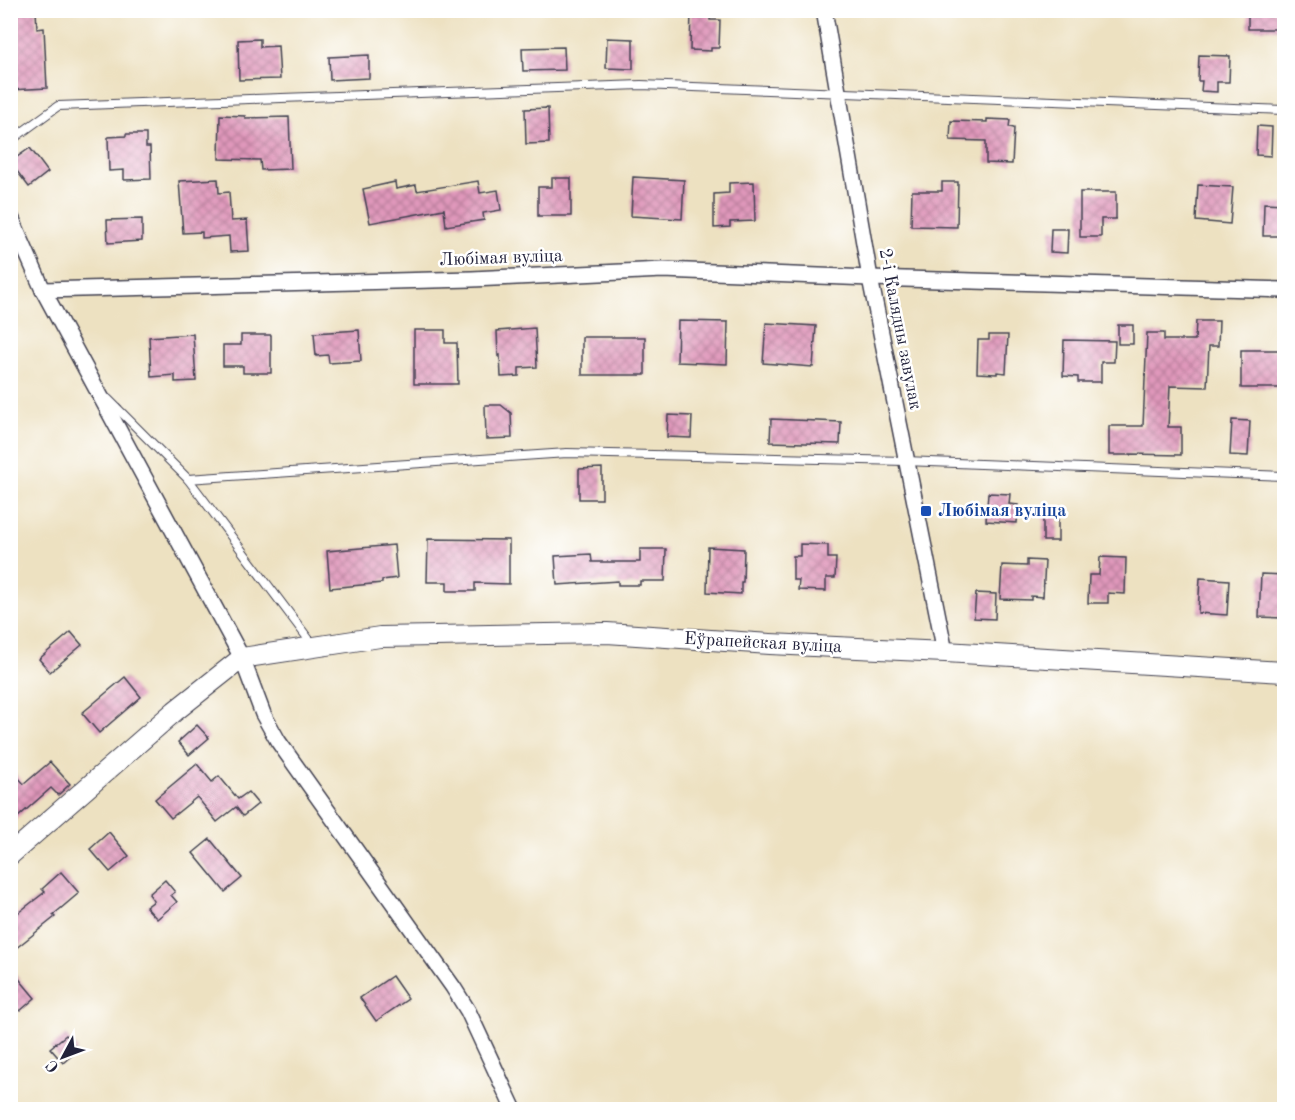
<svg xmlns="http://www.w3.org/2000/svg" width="1295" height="1120" font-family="'Old Standard TT',serif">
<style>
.building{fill:url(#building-cross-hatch)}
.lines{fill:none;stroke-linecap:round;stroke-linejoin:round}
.service-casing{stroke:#403f4f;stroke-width:10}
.minor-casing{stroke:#403f4f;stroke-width:18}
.tertiary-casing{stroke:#403f4f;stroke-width:22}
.service{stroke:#fff;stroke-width:8}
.minor{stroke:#fff;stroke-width:15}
.tertiary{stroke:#fff;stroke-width:20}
.transit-dot{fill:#1a4fb4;stroke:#fff;stroke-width:2}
.labels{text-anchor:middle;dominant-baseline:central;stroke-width:5;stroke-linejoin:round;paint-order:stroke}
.street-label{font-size:18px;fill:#22223b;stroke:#fff}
.transit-label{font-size:18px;font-weight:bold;fill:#164399;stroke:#fff;text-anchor:start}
</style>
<defs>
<pattern id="building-cross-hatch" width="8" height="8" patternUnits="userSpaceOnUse" patternTransform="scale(1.5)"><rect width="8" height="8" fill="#e098bb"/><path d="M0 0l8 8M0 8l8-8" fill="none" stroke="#b57c99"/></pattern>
</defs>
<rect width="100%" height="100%" fill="#fff"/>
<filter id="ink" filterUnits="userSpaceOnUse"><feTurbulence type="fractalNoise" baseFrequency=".0167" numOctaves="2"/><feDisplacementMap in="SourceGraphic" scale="12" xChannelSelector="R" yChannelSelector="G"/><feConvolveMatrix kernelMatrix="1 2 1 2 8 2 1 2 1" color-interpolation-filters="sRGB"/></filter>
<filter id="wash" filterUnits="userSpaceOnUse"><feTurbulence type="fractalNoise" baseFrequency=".008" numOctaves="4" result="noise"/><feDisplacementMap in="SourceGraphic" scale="24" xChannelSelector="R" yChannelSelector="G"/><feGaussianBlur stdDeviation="1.35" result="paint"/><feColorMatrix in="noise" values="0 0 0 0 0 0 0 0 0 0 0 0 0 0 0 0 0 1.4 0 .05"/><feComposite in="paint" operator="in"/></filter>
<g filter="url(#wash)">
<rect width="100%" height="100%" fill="#ede1c1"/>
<g id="blocks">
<g class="building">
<polygon points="10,10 36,10 37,29 44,28 47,88 10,90"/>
<polygon points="691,10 710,10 710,20 720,20 719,48 711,48 711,51 690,50"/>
<rect x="1248" y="10" width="36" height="19"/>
<polygon points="607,38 633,39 633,69 606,68"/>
<polygon points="260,39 260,47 278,46 280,79 239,80 238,40"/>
<polygon points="564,47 565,70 523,71 522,48"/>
<polygon points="369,55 369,78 330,80 329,57"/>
<polygon points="1199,55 1230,56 1229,82 1217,82 1217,92 1201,91 1202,81 1198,81"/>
<polygon points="548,108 549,143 526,144 525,109"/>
<polygon points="220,115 245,116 245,118 289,117 291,169 261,170 260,160 219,159"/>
<polygon points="987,119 1010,120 1009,127 1014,128 1012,164 986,163 986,141 950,140 951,121 987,122"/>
<polygon points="1257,126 1272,127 1271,156 1256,155"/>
<polygon points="126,134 146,134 146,147 150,147 151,179 124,180 124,170 109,171 108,137 126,136"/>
<polygon points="30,148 48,172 29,187 10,162"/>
<polygon points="633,177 684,180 682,219 631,216"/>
<polygon points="552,178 571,178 571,216 538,216 538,187 552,187"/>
<polygon points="218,179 219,193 229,192 231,221 247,220 249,251 230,252 229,236 202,238 202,232 183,233 179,181"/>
<polygon points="478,181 480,193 498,190 501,210 483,213 484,220 446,226 444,209 370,223 363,189 395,182 396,189 416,185 417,191"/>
<polygon points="754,182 755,221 730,222 730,227 714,228 714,194 729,193 729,183"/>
<polygon points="942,182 958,182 957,227 911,226 912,191 942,191"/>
<polygon points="1198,185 1233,187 1230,224 1196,221"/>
<polygon points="1080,192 1116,192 1116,219 1101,219 1101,237 1080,237"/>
<polygon points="1264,203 1284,204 1284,236 1263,236"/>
<polygon points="142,219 142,241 108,243 107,220"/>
<polygon points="1051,229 1068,229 1067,253 1050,252"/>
<polygon points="678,321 728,322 727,364 677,362"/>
<polygon points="1196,321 1219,321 1218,346 1209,346 1207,387 1170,386 1168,427 1181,427 1181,455 1130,454 1130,455 1109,455 1109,426 1143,426 1147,333 1164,333 1164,340 1195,340"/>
<polygon points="766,323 816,326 813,367 763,363"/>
<rect x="1118" y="325" width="15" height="19"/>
<polygon points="535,328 537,367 519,368 519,376 501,377 500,355 498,356 497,331"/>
<polygon points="359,330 361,361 329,363 328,355 316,356 314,333"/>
<polygon points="414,330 445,330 445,343 457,343 458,384 414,384"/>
<polygon points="193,334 196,381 175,382 175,375 151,377 149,337"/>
<polygon points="241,335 271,335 271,373 243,373 243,366 223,366 223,345 241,345"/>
<polygon points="989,335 1008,335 1006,373 997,372 997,374 977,373 978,340 989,340"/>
<rect x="582" y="337" width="63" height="38"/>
<polygon points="1064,340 1115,341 1114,362 1101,362 1101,382 1078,382 1078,377 1063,376"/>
<rect x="1241" y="350" width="43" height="38"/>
<polygon points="485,405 501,405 511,413 512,438 486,439"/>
<polygon points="668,415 692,416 691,438 667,437"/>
<polygon points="771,419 841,422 840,444 770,442"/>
<polygon points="1232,420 1250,421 1248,456 1230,455"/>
<polygon points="602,468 602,499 579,499 579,469"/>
<polygon points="988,493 1010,494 1009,504 1018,505 1017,523 986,521"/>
<rect x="1043" y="516" width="15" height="25"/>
<polygon points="428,539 509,540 509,584 475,583 475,591 447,591 447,582 427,582"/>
<polygon points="800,544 828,545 828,558 836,558 835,578 826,578 826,591 798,590 799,580 793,580 793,556 800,556"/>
<polygon points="394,545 397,578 382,580 382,583 330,588 327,551"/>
<polygon points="708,547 744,549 743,582 741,582 741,594 707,592"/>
<polygon points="640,549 666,549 665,581 640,581 640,585 618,585 618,581 557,585 555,556 591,554 592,562 640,562"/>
<polygon points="1100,557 1126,558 1125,594 1108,593 1108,603 1088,603 1089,575 1099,575"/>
<polygon points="1027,560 1045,561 1043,597 1031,596 1031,600 1000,599 1002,565 1027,566"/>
<polygon points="1261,574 1284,575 1284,609 1282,609 1282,618 1259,617"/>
<polygon points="1200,578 1229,580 1227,615 1198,613"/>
<polygon points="976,593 996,594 995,619 974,618"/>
<polygon points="71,632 82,645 50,672 39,659"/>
<polygon points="125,677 141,697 99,733 82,713"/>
<polygon points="197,725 209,738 189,755 178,742"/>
<polygon points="50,762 70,784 58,795 51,788 10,824 10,768 24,784"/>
<polygon points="197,764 212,782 219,776 238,799 248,792 258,804 243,816 236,807 217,822 197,797 171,818 155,799"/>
<polygon points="109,832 129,856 110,872 90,849"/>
<polygon points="210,839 242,878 225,892 193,853"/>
<polygon points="61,872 79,893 53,915 55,917 10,953 10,919 45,892 42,889"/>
<polygon points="165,880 175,892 171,895 177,902 157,919 146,907 154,901 149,894"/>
<polygon points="10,968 35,998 20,1011 10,1000"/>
<polygon points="392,976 408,999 376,1021 360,998"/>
<polygon points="66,1035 78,1050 63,1063 50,1048"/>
</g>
</g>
</g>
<g filter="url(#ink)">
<use href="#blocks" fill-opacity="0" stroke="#403f4f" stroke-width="1.5"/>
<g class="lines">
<g class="service-casing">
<g id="service">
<polyline points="10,141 58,106 641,85 1284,110"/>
<polyline points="108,399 188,479 313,645"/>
<polyline points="188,479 567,453 905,461 1284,476"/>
</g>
</g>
<g class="minor-casing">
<g id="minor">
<polyline points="824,10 870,278 945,652"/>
<polyline points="10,215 43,290 242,658 263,714 278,741 453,987 468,1011 514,1110"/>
<polyline points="43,290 472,279 663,270 870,278 1284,290"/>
</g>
</g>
<g class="tertiary-casing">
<polyline id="tertiary" points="10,855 175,711 242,658 380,637 607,633 770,644 945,652 1284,672"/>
</g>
<use href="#service" class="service"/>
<use href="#minor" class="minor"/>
<use href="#tertiary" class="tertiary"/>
</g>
</g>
<rect class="transit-dot" x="920" y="505" width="12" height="12" rx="3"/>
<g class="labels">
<g class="street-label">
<text transform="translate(501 258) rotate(-2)">Любімая вуліца</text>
<text transform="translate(900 329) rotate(79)">2-і Калядны завулак</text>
<text transform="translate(763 643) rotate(3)">Еўрапейская вуліца</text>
</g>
<g class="transit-label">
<text x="938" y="511">Любімая вуліца</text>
</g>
</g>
<rect width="1295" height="1120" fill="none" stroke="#fff" stroke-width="36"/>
<g transform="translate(63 1057) rotate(229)" stroke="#ffffff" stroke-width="4.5" paint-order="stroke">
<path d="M0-4.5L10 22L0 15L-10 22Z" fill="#22223b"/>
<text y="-9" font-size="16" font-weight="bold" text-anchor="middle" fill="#22223b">С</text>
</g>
</svg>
